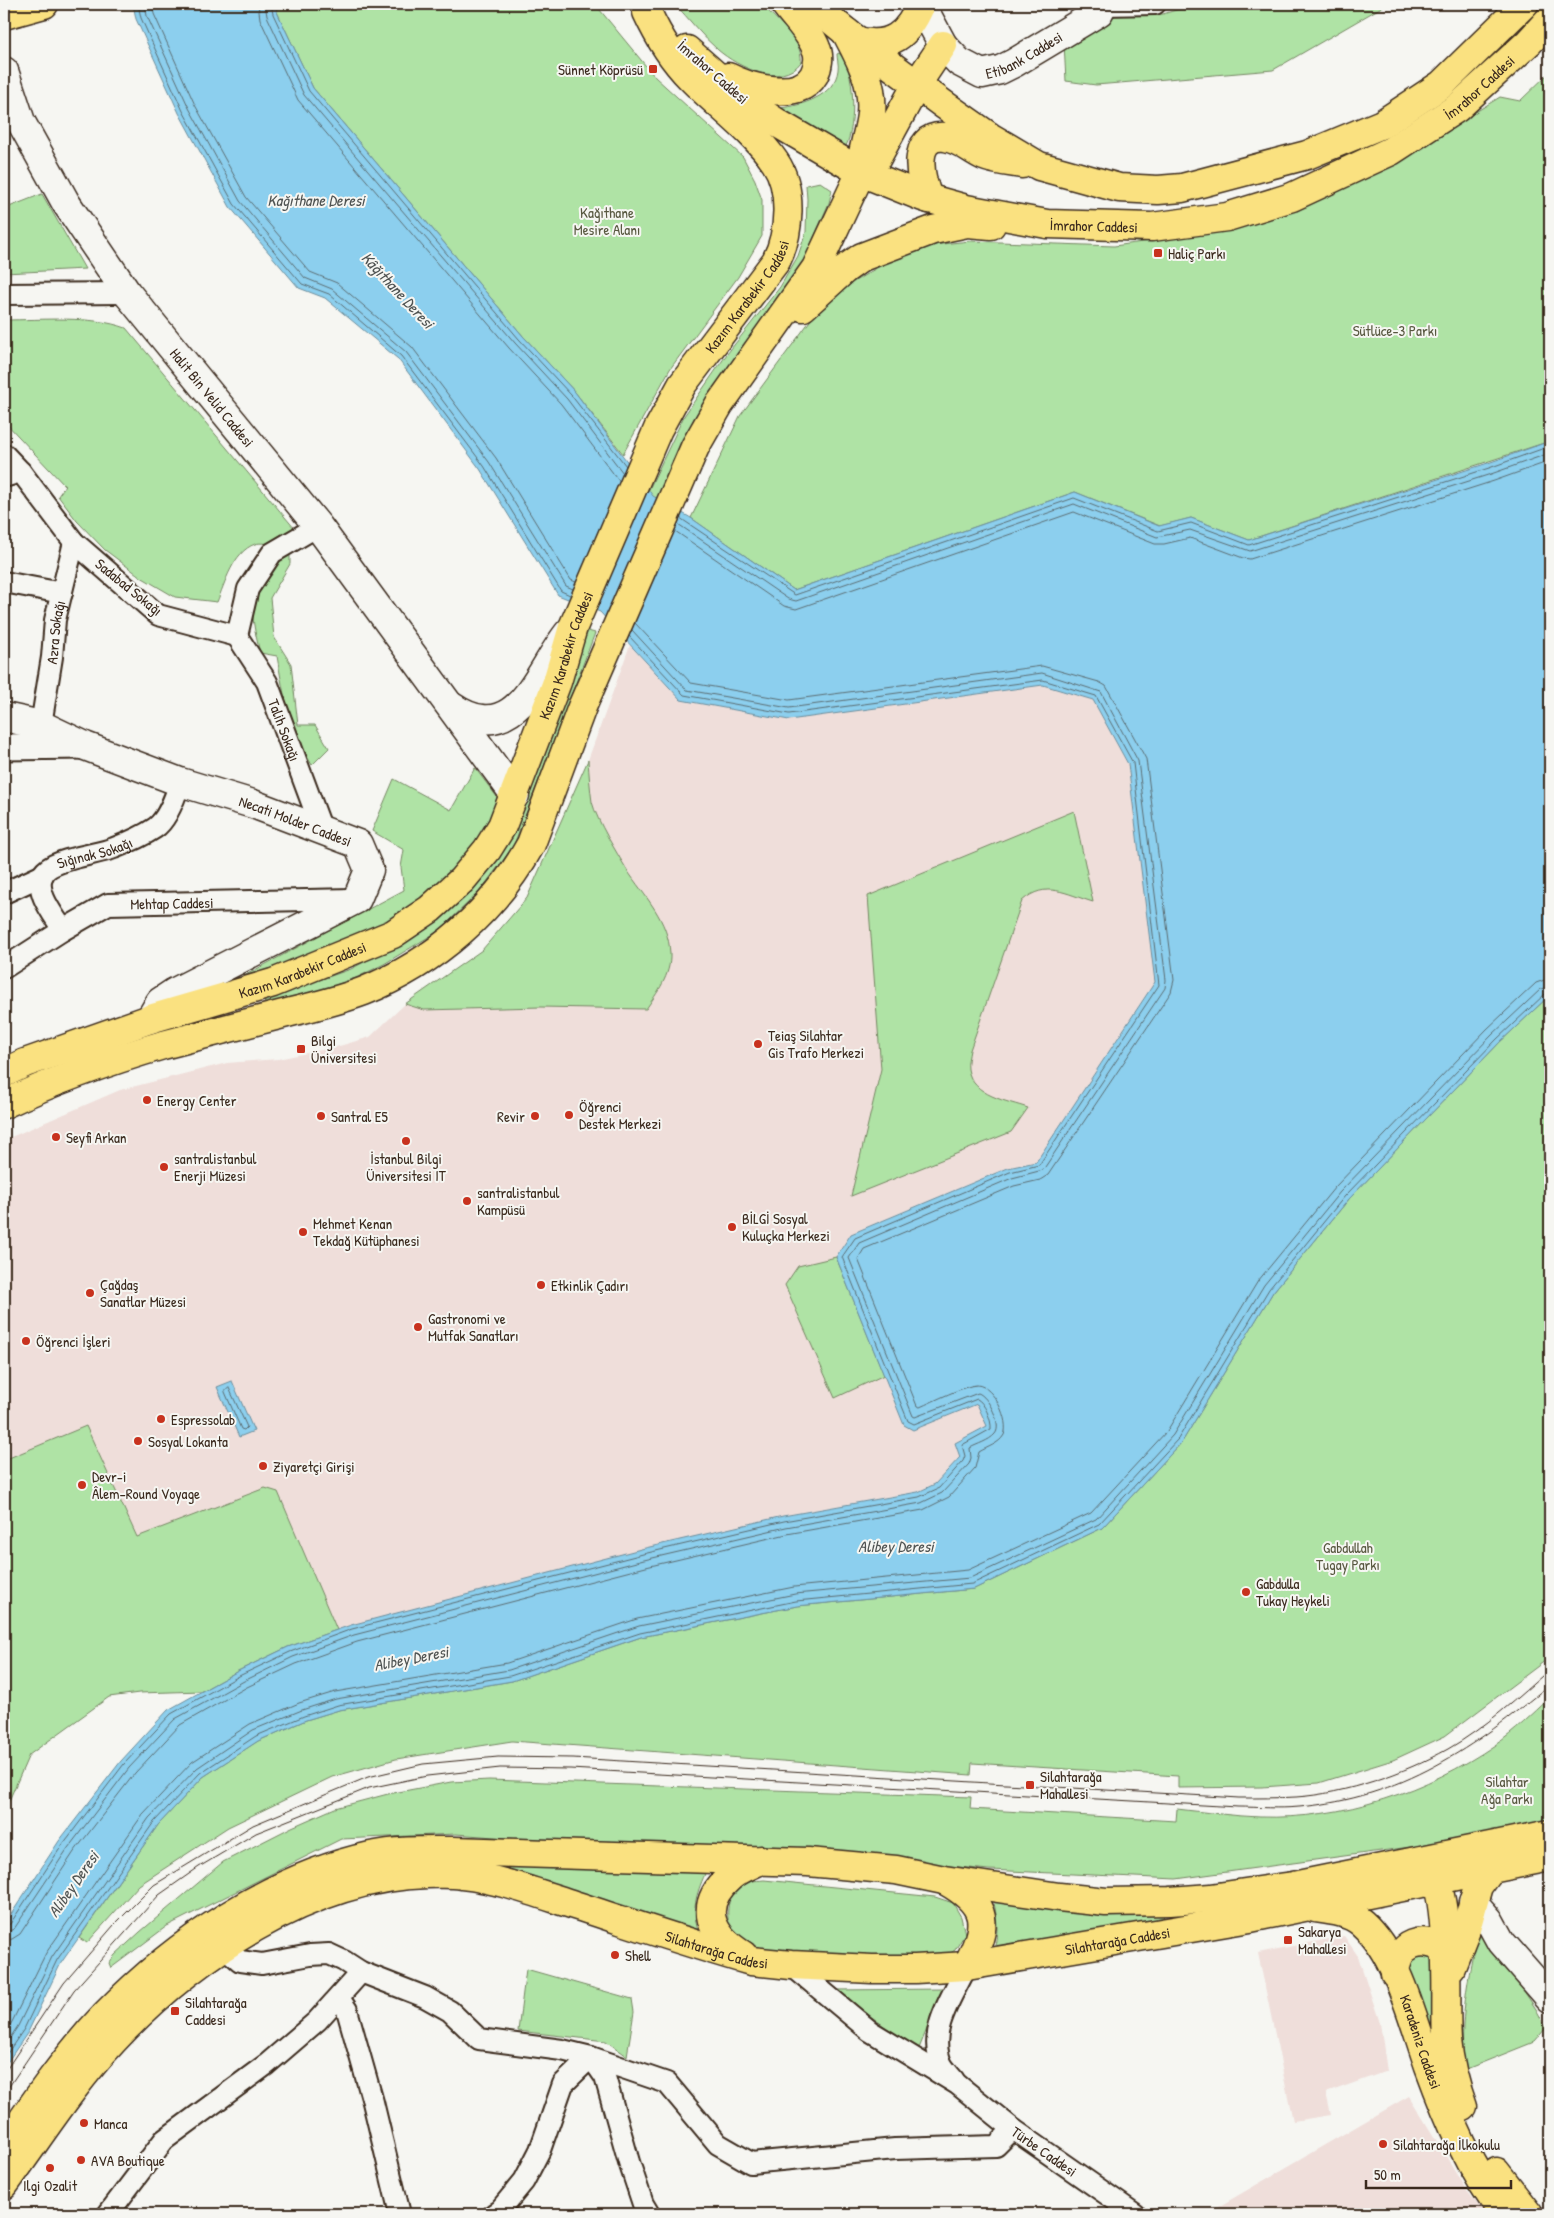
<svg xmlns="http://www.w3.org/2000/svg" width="1554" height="2218" font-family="'Patrick Hand',sans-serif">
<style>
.built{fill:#efdeda}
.green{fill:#afe3a5;stroke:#758662}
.water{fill:#8ccfee;stroke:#6c8d9b}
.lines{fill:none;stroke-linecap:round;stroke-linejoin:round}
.shore{stroke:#5b6c71;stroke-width:1}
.minor-casing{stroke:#3b2a1e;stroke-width:24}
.tertiary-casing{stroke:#3b2a1e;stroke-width:29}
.secondary-casing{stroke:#3b2a1e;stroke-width:31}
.primary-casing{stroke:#3b2a1e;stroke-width:31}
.motorway-casing{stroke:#3b2a1e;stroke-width:31}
.minor{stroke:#f6f6f2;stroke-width:20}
.tertiary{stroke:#f6f6f2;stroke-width:25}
.secondary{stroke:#f6f6f2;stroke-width:28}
.primary{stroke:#fae180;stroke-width:28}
.motorway{stroke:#fae180;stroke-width:28}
.tram{stroke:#3b2a1e;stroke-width:1}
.poi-dot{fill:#c8321e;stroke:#f6f6f2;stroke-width:2}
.labels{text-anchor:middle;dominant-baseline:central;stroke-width:4;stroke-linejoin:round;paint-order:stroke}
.street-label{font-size:15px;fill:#3b2a1e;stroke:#f6f6f2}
.poi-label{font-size:15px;fill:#3b2a1e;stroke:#f6f6f2;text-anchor:start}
.park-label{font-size:15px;fill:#585840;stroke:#f6f6f2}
.water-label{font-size:16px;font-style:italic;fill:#4f5352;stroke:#f6f6f2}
</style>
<rect width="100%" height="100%" fill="#f6f6f2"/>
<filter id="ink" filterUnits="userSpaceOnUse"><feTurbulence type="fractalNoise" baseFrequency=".02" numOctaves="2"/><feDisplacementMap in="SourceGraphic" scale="10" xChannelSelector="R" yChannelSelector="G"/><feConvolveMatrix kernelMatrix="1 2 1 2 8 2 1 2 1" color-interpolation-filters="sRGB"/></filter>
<g filter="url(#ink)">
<g class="built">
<polygon points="630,645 681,700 789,720 1043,685 1093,700 1128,764 1155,982 1036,1162 1008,1168 851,1234 836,1257 913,1430 977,1404 987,1426 955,1443 960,1457 935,1484 918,1492 783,1516 351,1625 288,1647 202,1691 139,1693 109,1697 29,1755 4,1812 4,1140 120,1090 227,1063 278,1059 336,1047 370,1037 405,1004 486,947 525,902 588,760"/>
<polygon points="1344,1936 1358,1956 1380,2023 1387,2071 1326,2093 1331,2115 1293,2121 1258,1953"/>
<polygon points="1409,2096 1468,2192 1485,2214 1212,2214 1218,2207"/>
</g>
<g class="green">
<polygon points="276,4 595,4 655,77 743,157 755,180 762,200 762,236 738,277 670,369 623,454 575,392 523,336 313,88 277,12"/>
<path d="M675,4H761C775,19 803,39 801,62C781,89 738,67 718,50C702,36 689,19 675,4Z"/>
<polygon points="1195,4 1387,4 1273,70 1096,85 1066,81 1064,43 1110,14 1163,14"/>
<path d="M839,53C856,69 856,126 846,146L802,123L780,108C801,106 835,96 838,70C839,65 837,59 837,54Z"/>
<polygon points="1550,72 1550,441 1249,540 1191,518 1160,526 1075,492 794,590 691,518 740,416 818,310 840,290 895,257 933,245 970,241 1114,246 1236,229 1383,169 1500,97 1520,101"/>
<polygon points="820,182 832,190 829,203 803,262 694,418 651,511 641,506 684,416 727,354 780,287 798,256 806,232 807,199 806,185"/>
<polygon points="42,194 85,269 4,273 4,209"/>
<path d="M4,320C42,320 91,315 126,328L295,529L275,545C269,544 261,542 255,544C233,552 225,583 217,602L175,597L141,577L105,550L77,521L58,496L65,486L4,421Z"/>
<path d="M290,552V564L270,598L274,637L291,664L298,725H315L329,748L312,765C289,728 284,697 277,656L260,653C256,635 249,613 255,594C259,580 279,562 290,552Z"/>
<polygon points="588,631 595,633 513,847 480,891 440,930 384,964 356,978 327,988 265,1004 264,999 351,969 408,938 435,920 561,697"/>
<path d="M588,760C589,774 590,788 592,802C597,821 617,853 627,870C644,896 669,920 670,954C671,975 657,993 646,1009L541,1007L424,1010L405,1004L482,950L527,898Z"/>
<polygon points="475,768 497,797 491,828 440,887 365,937 243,980 240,978 404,890 401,867 404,850 372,831 394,779 451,810"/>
<path d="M1074,811L1093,902C1066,894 1046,880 1022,901L970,1050C969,1056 967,1063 968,1069C972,1096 1008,1101 1028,1108L1011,1132L851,1196L881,1069L868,896Z"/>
<polygon points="1550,995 1550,1657 1445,1736 1393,1760 1319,1783 1262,1787 1178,1788 1178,1776 972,1763 971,1775 512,1741 396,1759 332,1777 228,1827 139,1885 87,1943 79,1938 158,1825 203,1777 258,1741 306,1720 339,1710 512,1681 641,1637 797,1606 974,1589 1102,1528 1182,1442 1273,1292 1349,1199 1500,1042"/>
<polygon points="836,1257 884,1375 835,1398 785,1285 798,1266"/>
<polygon points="86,1426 137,1537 265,1488 278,1492 337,1630 288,1647 238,1671 202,1691 139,1693 109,1697 29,1755 4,1812 4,1460"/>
<path d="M1550,1698V1824L1527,1831L1176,1879L989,1870L830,1854L584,1844L456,1834L341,1839L167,1926L111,1968L109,1963L115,1955L140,1932L223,1862L292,1827L335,1808L388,1794L451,1782L489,1780L971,1797L970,1809L1176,1821L1177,1809C1204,1812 1232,1816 1260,1817C1342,1820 1428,1791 1495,1745C1515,1732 1532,1714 1550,1698Z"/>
<path d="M479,1862L707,1869C697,1893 691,1905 698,1931Z"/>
<path d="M764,1880L935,1897L953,1903L961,1917L965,1934L955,1950L942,1958L750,1952C745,1948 738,1944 735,1939C725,1924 725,1900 737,1887C744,1880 756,1881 764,1880Z"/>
<path d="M993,1898L1076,1913L1163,1912L1164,1921L994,1950C999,1931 997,1917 993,1898Z"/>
<path d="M1482,1929L1536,2009L1546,2028L1534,2042L1464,2070C1459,2023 1468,1976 1478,1930Z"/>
<polygon points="1416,1955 1432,1957 1435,1968 1440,2052 1406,1964"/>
<polygon points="526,1969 632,1999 634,2012 627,2056 606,2041 518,2031"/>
<polygon points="943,1989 918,2051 835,1990"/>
</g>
<g class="water">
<polygon points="133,4 276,4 277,12 313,88 523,336 575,392 653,496 691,518 794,590 1075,492 1159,526 1191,518 1249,540 1488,463 1550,441 1550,995 1500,1042 1349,1199 1273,1292 1182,1442 1102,1528 974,1589 797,1606 641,1637 512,1681 339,1710 306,1720 258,1741 203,1777 158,1825 61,1963 28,2032 4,2067 4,1925 59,1841 121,1761 168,1710 238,1671 288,1647 351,1625 641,1549 783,1516 918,1492 935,1484 960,1457 955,1443 987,1426 977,1404 913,1430 904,1425 836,1257 851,1234 1008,1168 1036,1162 1155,982 1128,764 1093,700 1043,685 789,720 681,700 600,612 558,595 480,469 398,359 325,298 299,288 230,207 179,113 136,19"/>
<polygon points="232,1381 254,1431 239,1437 217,1387"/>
</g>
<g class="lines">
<g class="shore">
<polyline points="138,4 141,18 183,111 234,204 302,284 329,294 401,356 484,466 561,591 570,595"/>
<polyline points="145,4 147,16 189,108 240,201 305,278 332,289 406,352 489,462 566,586 573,589"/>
<polyline points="152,4 154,14 195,105 246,197 310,272 337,283 412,347 496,458 571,580 576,582"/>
<polyline points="258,4 260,19 298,100 509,348 561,404 619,481"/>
<polyline points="265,4 267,16 304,95 515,343 567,399 623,473"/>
<polyline points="271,4 273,14 309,91 519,339 571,395 626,466"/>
<polyline points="680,518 795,595 1074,498 1158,531 1191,523 1249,545 1489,468 1550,446"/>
<polyline points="678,524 788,599 796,601 1074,504 1157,537 1190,530 1250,551 1491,474 1550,453"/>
<polyline points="675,531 784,606 796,609 1074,512 1155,544 1164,544 1190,538 1243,558 1250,559 1494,481 1550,461"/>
<polygon points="229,1388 247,1427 244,1430 241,1429 225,1392"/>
<path d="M4,1927L10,1924L63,1844L124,1764L171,1714L241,1675L290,1652L352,1629L643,1554L784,1521L919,1497L939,1488L963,1461L965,1456L962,1445L991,1429C992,1420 984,1402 977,1399L914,1424L908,1421L842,1257L855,1238L1010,1172L1039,1165L1159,985L1133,763L1096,696L1043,680L789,714L684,695L629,636"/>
<path d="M4,1933L14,1929L68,1848L129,1768L175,1719L244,1681L293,1657L354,1635L644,1560L786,1527L921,1503L942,1493L969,1464L971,1458L970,1448C977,1444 989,1441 995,1434C1003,1425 988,1396 978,1393L915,1417L913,1416L849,1258L859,1243L1012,1178L1043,1170L1165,988L1166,980L1138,761L1101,692L1042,673L789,708L687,690L632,630"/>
<path d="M4,1941L12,1939L20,1934L74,1852L135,1773L180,1725L247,1687L296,1664L357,1642L646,1567L787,1534L923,1510L949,1497L975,1468L979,1452C987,1447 999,1444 1004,1435C1010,1421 994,1386 977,1385C965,1385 932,1402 920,1407L917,1406L858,1259L864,1249L1014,1186L1040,1180L1048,1175L1171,992L1174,980L1146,759L1106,686L1099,682L1042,666L789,700L691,683L635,623"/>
<polyline points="4,2034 12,2022 46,1953 143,1814 192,1762 250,1724 299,1703 335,1692 507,1663 637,1619 794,1587 968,1570 1091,1513 1167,1431 1258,1281 1335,1187 1487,1029 1536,983 1550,978"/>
<polyline points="4,2047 18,2026 52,1957 149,1818 197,1768 253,1730 302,1710 336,1699 509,1670 639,1626 795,1594 970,1578 1096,1519 1173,1435 1264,1285 1340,1192 1492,1035 1541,989 1550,986"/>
<polyline points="4,2058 24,2029 57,1960 154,1822 200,1773 256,1736 304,1716 338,1705 510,1676 640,1633 796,1601 972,1584 1099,1524 1178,1439 1269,1289 1345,1196 1497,1039 1545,994 1550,992"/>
</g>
<g class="minor-casing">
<g id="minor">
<polyline points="1103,5 1155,4"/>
<polyline points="4,294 127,293"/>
<polyline points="4,454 21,472"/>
<polyline points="4,477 21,472 74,542 158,615 237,636 248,589 272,553 318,526"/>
<polyline points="4,582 62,593"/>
<path id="s1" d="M237,636L267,682L322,830"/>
<path id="s2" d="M41,725L52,657L55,620L74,542"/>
<polyline points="4,893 43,875"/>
<path id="s3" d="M63,930C54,915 34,892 43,874C52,858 97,855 114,848C127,843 143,836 155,828C167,820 176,795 180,782"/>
<path id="s4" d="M4,968L63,930L108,904L353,899"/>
<polyline points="224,1947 240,1961 262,1964 310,1955 329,1954 344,1961 361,1972 425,1997 450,2011 479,2039 562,2050 591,2057 667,2083 718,2144 751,2163 895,2149 996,2146 1013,2129"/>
<path id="s5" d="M791,1965L870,2031L957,2084L1013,2129L1135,2214"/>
<polyline points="339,1998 347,2010 373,2102 400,2214"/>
<path d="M954,2080C950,2075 945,2070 942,2065C926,2032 953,1995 967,1966"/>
<polyline points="108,2214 164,2140 267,2064 317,2021 361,1972"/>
<polyline points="494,2214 500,2210 524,2181 540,2150 563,2084 591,2057 605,2077 629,2162 643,2204 649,2214"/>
</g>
</g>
<g class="tertiary-casing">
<polyline id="tertiary" points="4,747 85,746"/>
</g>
<g class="secondary-casing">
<g id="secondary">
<path id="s6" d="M921,4L943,45L959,62L982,74L1000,70L1014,63L1099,12L1103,4"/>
<path id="s7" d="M4,71L21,122L66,203L127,293L318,526L515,795"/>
<path d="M451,706C517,751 537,671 569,632"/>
<path id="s8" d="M4,717L41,725L85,746L180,782L253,804L358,844L369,870L357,899L175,992L160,1002L150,1019"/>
<polyline points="1473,1902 1489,1920 1501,1942 1550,1998"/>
</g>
</g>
<g class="primary-casing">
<g id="primary">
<polyline points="812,4 846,32 943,104 990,137 1039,166 1119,188 1158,190 1182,188 1307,155 1382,124 1441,85 1524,4"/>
<path d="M857,41C891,49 908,35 921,4"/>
<path id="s9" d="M687,50L747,103L779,124L861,172L923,197L966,209L1047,224L1152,227L1227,217L1292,197L1391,151L1457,108L1529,42L1550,19"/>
<path d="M728,77C749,88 799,102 814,75C818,67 820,56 816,48C810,32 795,18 785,4"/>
<polyline points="864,170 874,163 917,84 943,45"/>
<path d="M929,199C920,181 910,134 945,137C960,139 971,150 984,156C996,161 1010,162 1022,164"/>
<polyline points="803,307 845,269 862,257 933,230 967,223 991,225"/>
<path id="s10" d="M4,1073L25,1063L150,1019L273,983L393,934L430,909L462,880L487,850L502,826L557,682L573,627L658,429L682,385L776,261C790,234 793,188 775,162C753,130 718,106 691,78C672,59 658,36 647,12"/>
<path d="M4,1104C55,1080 109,1061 163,1045C206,1034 249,1023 291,1012C316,1006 340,1000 364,991C434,963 495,910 531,844L582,707L695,447L719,405L816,268L861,172C861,152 869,134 871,114C874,83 860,59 846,32"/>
<path d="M1425,1867C1454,1884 1444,2007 1447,2040C1449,2063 1455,2085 1463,2107"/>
<path d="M946,1881C989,1905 989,1925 967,1966"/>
<path id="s11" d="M1315,1908C1330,1910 1350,1912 1362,1923C1398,1955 1413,2021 1429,2066C1448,2118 1470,2170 1504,2214"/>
<path d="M743,1955C710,1935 697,1906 730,1877C739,1869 751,1865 761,1860"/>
<polyline points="1451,1967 1466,1929 1478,1886 1490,1870"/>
<path d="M1395,1974C1396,1942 1423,1934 1447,1951"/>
<path d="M4,2147C35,2101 67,2055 105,2015C176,1942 271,1878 371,1856C398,1850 427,1851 454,1851L808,1862L896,1870L944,1880L1059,1897L1106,1902L1170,1901L1211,1898L1293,1886L1550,1834"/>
<polyline points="1496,2172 1529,2214"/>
<path id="s12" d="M4,2185C40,2136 72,2085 114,2040C191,1957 310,1877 427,1874C439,1874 451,1873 462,1875C500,1879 537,1893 574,1905C633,1924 691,1944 751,1961L791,1965L872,1969H915L967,1966L1250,1918L1550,1857"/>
</g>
</g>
<g class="motorway-casing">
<polyline id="motorway" points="4,15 44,4"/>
</g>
<use href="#minor" class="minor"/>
<use href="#tertiary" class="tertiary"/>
<use href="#secondary" class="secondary"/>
<use href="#primary" class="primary"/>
<use href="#motorway" class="motorway"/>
<g class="tram">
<path d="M4,2073L64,1983L114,1925L154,1885L253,1825L368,1777L423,1764L498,1757L573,1758L1239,1798C1258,1798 1277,1798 1296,1797C1345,1794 1405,1773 1448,1749C1485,1728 1518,1697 1550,1669"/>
<path d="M4,2094L74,1990L159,1895L199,1867L256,1833L369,1788L427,1776L500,1768L570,1769L1238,1807C1258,1807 1279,1809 1299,1807C1402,1798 1474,1748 1550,1684"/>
</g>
</g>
</g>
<g class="poi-dot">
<rect x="648" y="64" width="10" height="10" rx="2.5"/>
<rect x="1153" y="248" width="10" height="10" rx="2.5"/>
<circle cx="758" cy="1044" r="5"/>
<rect x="296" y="1044" width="10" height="10" rx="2.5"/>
<circle cx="147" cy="1100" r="5"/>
<circle cx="569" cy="1115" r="5"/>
<circle cx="321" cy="1116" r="5"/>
<circle cx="535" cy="1116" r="5"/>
<circle cx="56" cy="1137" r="5"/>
<circle cx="406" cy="1141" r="5"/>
<circle cx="164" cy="1167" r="5"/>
<circle cx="467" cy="1201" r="5"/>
<circle cx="732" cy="1227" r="5"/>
<circle cx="303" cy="1232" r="5"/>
<circle cx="541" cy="1285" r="5"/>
<circle cx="90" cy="1293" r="5"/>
<circle cx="418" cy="1327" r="5"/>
<circle cx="26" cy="1341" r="5"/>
<circle cx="161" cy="1419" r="5"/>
<circle cx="138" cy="1441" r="5"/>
<circle cx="263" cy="1466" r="5"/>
<circle cx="82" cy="1485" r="5"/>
<circle cx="1246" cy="1592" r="5"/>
<rect x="1025" y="1780" width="10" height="10" rx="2.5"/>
<rect x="1283" y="1935" width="10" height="10" rx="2.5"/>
<circle cx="615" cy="1955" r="5"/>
<rect x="170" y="2006" width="10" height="10" rx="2.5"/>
<circle cx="84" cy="2123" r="5"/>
<circle cx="1383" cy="2144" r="5"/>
<circle cx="81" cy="2160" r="5"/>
<circle cx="50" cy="2168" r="5"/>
</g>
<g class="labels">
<g class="street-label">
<text stroke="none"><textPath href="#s6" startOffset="142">Etibank Caddesi</textPath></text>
<text transform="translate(713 72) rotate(41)">İmrahor Caddesi</text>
<text stroke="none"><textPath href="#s9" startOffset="874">İmrahor Caddesi</textPath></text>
<text stroke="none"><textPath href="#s9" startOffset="454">İmrahor Caddesi</textPath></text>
<text stroke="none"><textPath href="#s10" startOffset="1156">Kazım Karabekir Caddesi</textPath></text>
<text stroke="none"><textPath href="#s7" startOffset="390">Halit Bin Velid Caddesi</textPath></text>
<text transform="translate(129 587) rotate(39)">Sadabad Sokağı</text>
<text stroke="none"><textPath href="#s2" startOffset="94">Azra Sokağı</textPath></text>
<text stroke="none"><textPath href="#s10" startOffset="751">Kazım Karabekir Caddesi</textPath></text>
<text stroke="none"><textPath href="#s1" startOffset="106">Talih Sokağı</textPath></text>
<text stroke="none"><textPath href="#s8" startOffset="310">Necati Molder Caddesi</textPath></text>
<text stroke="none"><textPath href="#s3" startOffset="119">Sığınak Sokağı</textPath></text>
<text stroke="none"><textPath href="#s4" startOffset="186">Mehtap Caddesi</textPath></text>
<text stroke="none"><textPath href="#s10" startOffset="316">Kazım Karabekir Caddesi</textPath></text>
<text stroke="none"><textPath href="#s12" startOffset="1251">Silahtarağa Caddesi</textPath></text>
<text stroke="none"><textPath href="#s12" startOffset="846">Silahtarağa Caddesi</textPath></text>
<text stroke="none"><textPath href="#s11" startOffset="184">Karadeniz Caddesi</textPath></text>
<text stroke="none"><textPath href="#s5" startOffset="315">Türbe Caddesi</textPath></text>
</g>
<g class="poi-label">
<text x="643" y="69" text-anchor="end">Sünnet Köprüsü</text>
<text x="1168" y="253">Haliç Parkı</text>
<text x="768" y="1035">Teiaş Silahtar<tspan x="768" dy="17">Gis Trafo Merkezi</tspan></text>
<text x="311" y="1040">Bilgi<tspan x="311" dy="17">Üniversitesi</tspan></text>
<text x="157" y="1100">Energy Center</text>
<text x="579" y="1106">Öğrenci<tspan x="579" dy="17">Destek Merkezi</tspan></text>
<text x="331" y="1116">Santral E5</text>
<text x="525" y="1116" text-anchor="end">Revir</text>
<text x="66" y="1137">Seyfi Arkan</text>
<text x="174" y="1158">santralistanbul<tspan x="174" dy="17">Enerji Müzesi</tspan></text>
<text x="406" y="1158" text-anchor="middle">İstanbul Bilgi<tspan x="406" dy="17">Üniversitesi IT</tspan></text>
<text x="477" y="1192">santralistanbul<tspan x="477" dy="17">Kampüsü</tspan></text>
<text x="742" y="1218">BİLGİ Sosyal<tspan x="742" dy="17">Kuluçka Merkezi</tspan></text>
<text x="313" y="1223">Mehmet Kenan<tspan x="313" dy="17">Tekdağ Kütüphanesi</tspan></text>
<text x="100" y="1284">Çağdaş<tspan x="100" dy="17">Sanatlar Müzesi</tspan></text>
<text x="551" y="1285">Etkinlik Çadırı</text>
<text x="428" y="1318">Gastronomi ve<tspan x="428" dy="17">Mutfak Sanatları</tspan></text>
<text x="36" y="1341">Öğrenci İşleri</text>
<text x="171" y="1419">Espressolab</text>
<text x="148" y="1441">Sosyal Lokanta</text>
<text x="273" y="1466">Ziyaretçi Girişi</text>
<text x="92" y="1476">Devr-i<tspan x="92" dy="17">Âlem–Round Voyage</tspan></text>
<text x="1256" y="1583">Gabdulla<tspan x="1256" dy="17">Tukay Heykeli</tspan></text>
<text x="1040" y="1776">Silahtarağa<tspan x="1040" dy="17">Mahallesi</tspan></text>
<text x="1298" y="1931">Sakarya<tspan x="1298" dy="17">Mahallesi</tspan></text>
<text x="625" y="1955">Shell</text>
<text x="185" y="2002">Silahtarağa<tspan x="185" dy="17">Caddesi</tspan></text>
<text x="94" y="2123">Manca</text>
<text x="1393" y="2144">Silahtarağa İlkokulu</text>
<text x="91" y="2160">AVA Boutique</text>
<text x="50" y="2185" text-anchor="middle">Ilgi Ozalit</text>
</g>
<g class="park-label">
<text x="607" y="212">Kağıthane<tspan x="607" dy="17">Mesire Alanı</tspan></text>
<text x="1395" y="330">Sütlüce-3 Parkı</text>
<text x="1348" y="1547">Gabdullah<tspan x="1348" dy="17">Tugay Parkı</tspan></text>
<text x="1507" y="1781">Silahtar<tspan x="1507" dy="17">Ağa Parkı</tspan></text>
</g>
<g class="water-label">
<text x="316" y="200">Kağıthane Deresi</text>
<text transform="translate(398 290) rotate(47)">Kâğıthane Deresi</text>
<text x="896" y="1546">Alibey Deresi</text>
<text transform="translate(411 1658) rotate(-11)">Alibey Deresi</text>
<text transform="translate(73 1884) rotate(-55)">Alibey Deresi</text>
</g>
</g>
<rect width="1554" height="2218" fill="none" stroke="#f6f6f2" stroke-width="20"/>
<rect x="10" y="10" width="1534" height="2198" fill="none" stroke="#3b2a1e" stroke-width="2" filter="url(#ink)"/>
<path d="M1366 2180v8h145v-8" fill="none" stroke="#3b2a1e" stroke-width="2.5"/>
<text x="1374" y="2180" font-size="15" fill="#3b2a1e" stroke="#f6f6f2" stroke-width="4" paint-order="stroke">50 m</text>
</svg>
